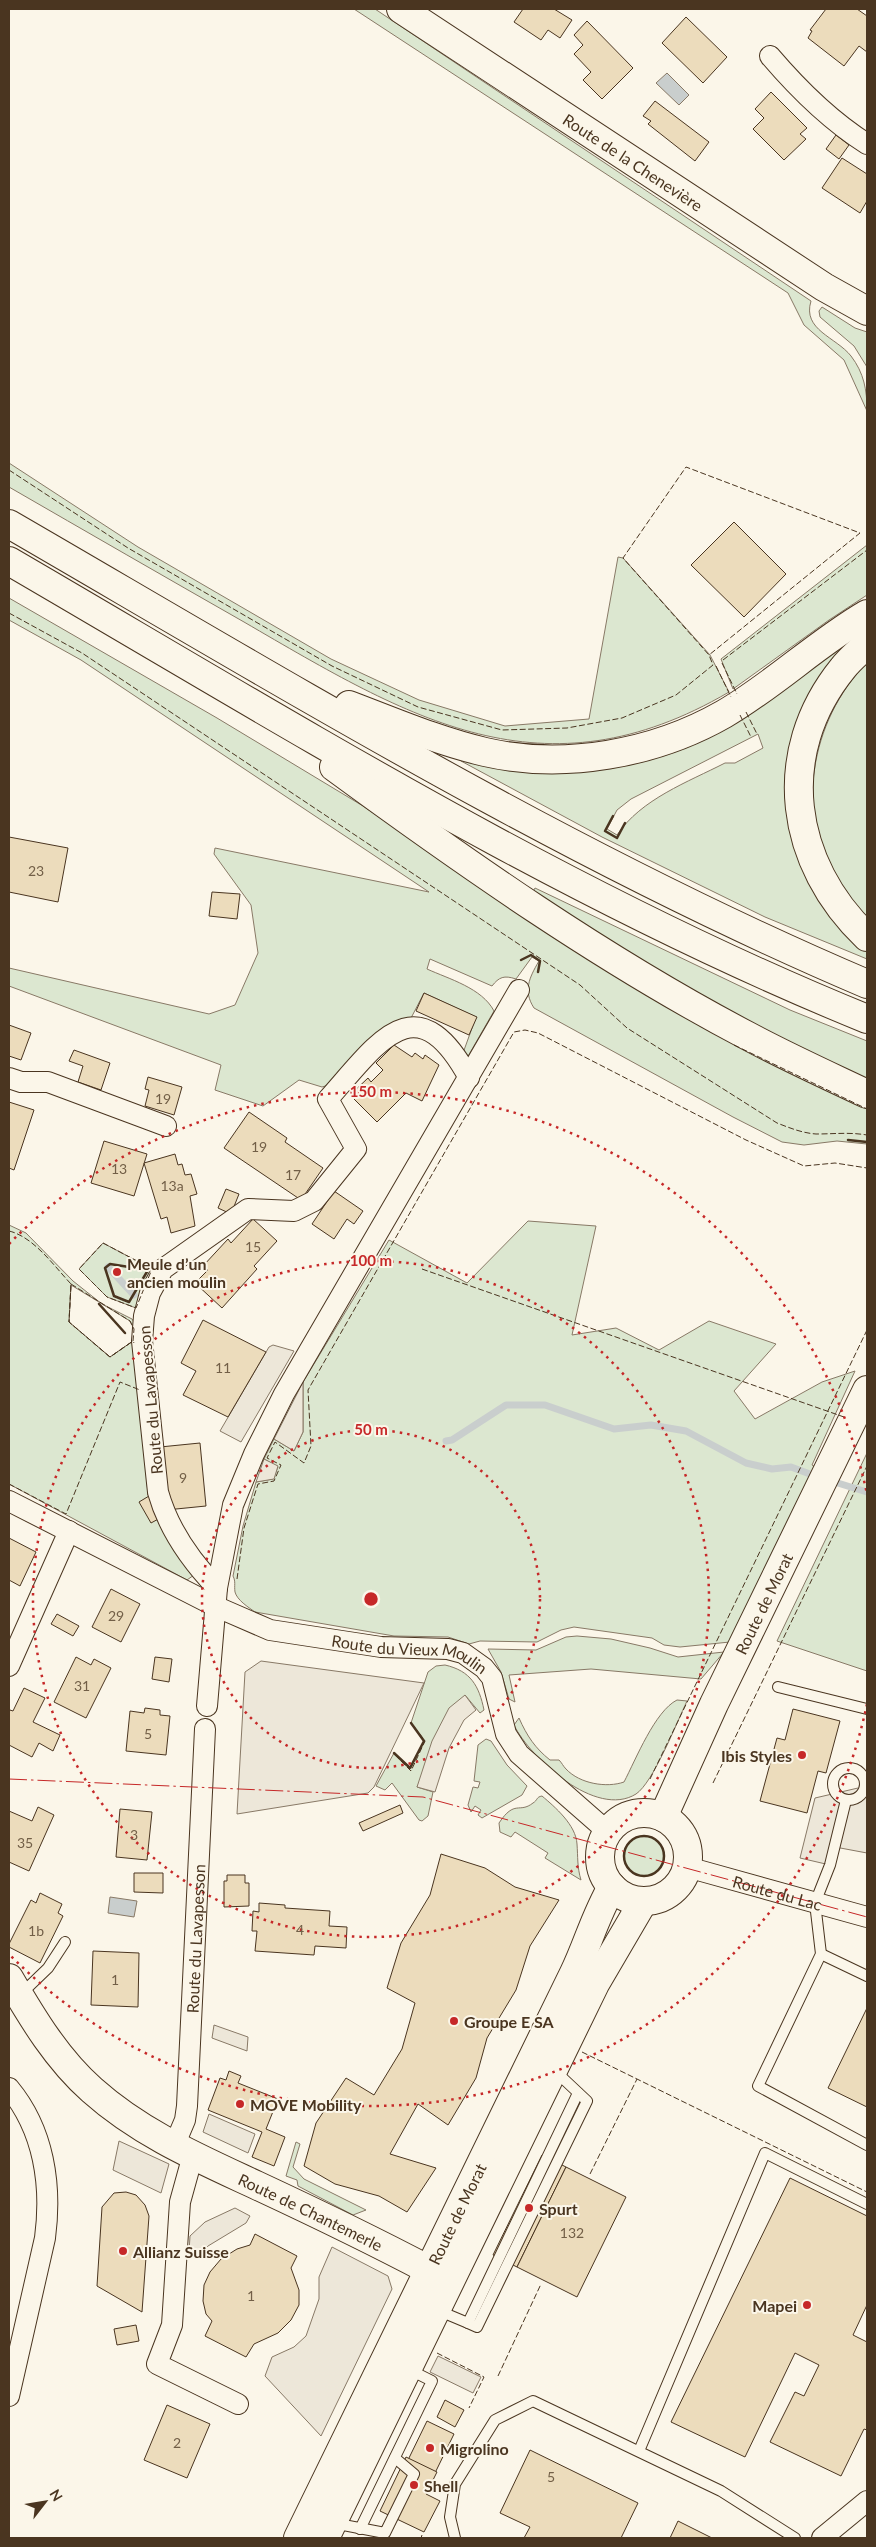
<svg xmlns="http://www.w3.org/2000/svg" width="876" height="2547" font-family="Lato,sans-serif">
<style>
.green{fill:#dce7d0;stroke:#887966;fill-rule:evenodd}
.parking{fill:#ede7d9;stroke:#887966}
.water{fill:#c9cecd;stroke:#887966}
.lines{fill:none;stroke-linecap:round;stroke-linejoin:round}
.stream{stroke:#c9cecd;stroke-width:7}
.building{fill:#ecdcbc;stroke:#4a3520}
.lane-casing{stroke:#4a3520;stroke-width:12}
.street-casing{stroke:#4a3520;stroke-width:22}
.secondary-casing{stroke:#4a3520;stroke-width:30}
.highway-casing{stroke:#4a3520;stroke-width:30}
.lane{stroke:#fbf6e9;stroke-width:10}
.street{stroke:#fbf6e9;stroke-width:20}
.secondary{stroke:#fbf6e9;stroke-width:28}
.highway{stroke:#fbf6e9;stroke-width:28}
.fence{stroke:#4a3520;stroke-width:1;stroke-dasharray:6 2.5;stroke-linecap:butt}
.wall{stroke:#4a3520;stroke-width:2.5}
.power{stroke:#c62828;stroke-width:1;stroke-dasharray:18 4 2.5 4;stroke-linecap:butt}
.ring{fill:none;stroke:#c62828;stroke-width:2.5;stroke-dasharray:2.5 5}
.poi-dot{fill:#c62828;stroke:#fbf6e9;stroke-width:2}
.labels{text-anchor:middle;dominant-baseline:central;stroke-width:4;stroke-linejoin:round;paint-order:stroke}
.number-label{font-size:14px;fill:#725f47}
.street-label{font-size:16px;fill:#4a3520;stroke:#fbf6e9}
.poi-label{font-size:16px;font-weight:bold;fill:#4a3520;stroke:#fbf6e9;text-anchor:start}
.centre{fill:#c62828;stroke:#fbf6e9;stroke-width:2.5}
.ring-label{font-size:15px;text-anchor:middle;font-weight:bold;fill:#c62828;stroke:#fbf6e9;stroke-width:4;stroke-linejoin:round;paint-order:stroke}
</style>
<rect width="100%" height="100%" fill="#fbf6e9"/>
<g class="green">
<path d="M354,9H375L811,301C802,330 836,337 851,356C864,373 867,390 867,411L844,360L804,325L788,293Z"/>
<polygon points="822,307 855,328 867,332 867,367 854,346 820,317 819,311"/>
<path d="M9,463L138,547L331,659L419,700L505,726L589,719L618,557L623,558L710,655L729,692C543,801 409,718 244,622C165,577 87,532 9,487Z"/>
<polygon points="867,545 867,595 829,620 733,689 721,659"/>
<path d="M9,598L217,718L363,806L572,949L867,1105V1144L837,1141L804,1145L782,1142L733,1117L534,1008C523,991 529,978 539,961L532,957L516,979C504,975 499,977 492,986L430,959L427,969C449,979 482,988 494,1011L467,1058L463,1053L476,1017L424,993L410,1020L332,1084L322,1087L299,1080L263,1106L215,1090L221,1065L9,986V968L209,1014L235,1005L258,953L251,905L214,854L215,848L429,892L81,660L9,620Z"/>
<path d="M867,622V631L791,774L867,950V959L765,917L602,837L461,761L464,753H645ZM758,734L763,748L735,763H725C688,782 641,799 617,835L607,829L617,810L631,799Z"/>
<path d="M867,662V918C858,908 847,898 840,886C793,814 810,722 867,662Z"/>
<polygon points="535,888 790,1010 867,1041 867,1088 756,1033 531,895"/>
<path d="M528,1221L596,1226L572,1335L616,1328L659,1350L709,1321L776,1344L734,1391L755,1419L822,1382L855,1371L812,1465L817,1468L730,1642L680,1647L664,1645L652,1638L574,1627L561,1630L537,1642L480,1641L469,1644L448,1637L394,1636L255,1612C248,1607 237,1600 235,1592C234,1585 236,1582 233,1576L243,1526L256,1482L273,1479L278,1467L264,1459L274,1439L294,1451L303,1432V1382L389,1240L467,1283Z"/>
<path d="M9,1225L26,1233L73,1281L102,1304L132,1319L136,1325L148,1495L194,1575L187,1580L9,1484ZM71,1285L130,1321L134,1329L133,1341L110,1357L69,1322Z"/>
<polygon points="103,1243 152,1269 136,1308 107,1297 79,1269"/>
<polygon points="867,1453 867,1671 777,1641"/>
<polygon points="577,1636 611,1639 650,1648 678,1657 724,1652 701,1679 591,1669 509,1675 515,1702 509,1699 501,1672 488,1649 536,1650 566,1637"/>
<path d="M445,1665C471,1671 479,1686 484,1710L480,1713L465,1695L417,1787L433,1792L428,1816L422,1821L419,1820L392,1783L385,1790L376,1786L394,1753L411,1768L424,1741L411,1723L428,1672L436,1666Z"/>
<path d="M677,1700L687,1701C677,1722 653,1783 636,1794C596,1819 530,1758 514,1725L519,1718C527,1736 535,1748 550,1760H559C562,1763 563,1766 566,1769C580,1784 607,1788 624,1782C636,1759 655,1711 677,1700Z"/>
<polygon points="486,1739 491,1741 507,1765 527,1786 522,1795 482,1818 478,1815 481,1810 475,1806 471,1812 468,1805 473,1787 478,1788 480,1782 474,1781 478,1745"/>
<path d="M542,1796C555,1807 576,1825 577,1844C578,1857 577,1867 581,1880L545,1858L548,1853L515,1832L511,1837L500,1832L499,1823C515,1799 519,1814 533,1803C538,1800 536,1797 542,1796Z"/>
<circle cx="644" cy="1856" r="20"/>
<polygon points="296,2142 300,2144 293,2167 304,2179 366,2210 353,2215 298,2186 297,2180 286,2176"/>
</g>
<g class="parking">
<polygon points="273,1345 294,1351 241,1442 220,1431 269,1347"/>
<polygon points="303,1382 303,1432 294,1451 274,1439"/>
<polygon points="264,1459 278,1466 274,1479 256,1482"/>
<polygon points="261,1661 424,1683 374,1787 368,1793 237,1814 245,1672"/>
<polygon points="465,1695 476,1710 464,1720 449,1748 435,1792 417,1787 432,1741 449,1708"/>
<polygon points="858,1788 867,1790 867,1853 835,1847 830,1865 800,1858 815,1798"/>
<polygon points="214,2025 248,2037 247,2051 212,2038"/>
<polygon points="209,2114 255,2134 248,2153 203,2132"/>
<polygon points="119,2141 169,2164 161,2193 113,2170"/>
<polygon points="235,2208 250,2216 246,2223 208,2246 196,2258 189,2252 190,2236 205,2222"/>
<polygon points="332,2247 388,2276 392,2289 321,2436 265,2376 272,2357 294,2347 306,2336 319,2299 319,2277"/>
<polygon points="438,2356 481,2377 473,2393 430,2372"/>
</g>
<g class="water">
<polygon points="667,73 689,95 679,105 656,83"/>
<polygon points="110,1897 137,1901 134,1917 108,1913"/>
</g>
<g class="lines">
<g class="stream">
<polyline points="108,1267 134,1295"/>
<polyline points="446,1441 452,1440 506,1405 545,1405 614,1429 651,1425 686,1431 746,1463 772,1469 791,1467 818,1477"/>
<polyline points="828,1480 867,1492"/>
</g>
</g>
<g class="building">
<polygon points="523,9 554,9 572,20 560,38 548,30 541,40 514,22"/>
<polygon points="826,9 857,9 867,16 867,52 859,46 844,66 808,38 812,31 810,30"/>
<polygon points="686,17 727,57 703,83 662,43"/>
<polygon points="587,21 633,68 602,99 583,80 591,72 574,54 583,45 574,35"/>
<polygon points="771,92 807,128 800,134 806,139 784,160 753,129 764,118 755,109"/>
<polygon points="655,101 709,142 695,161 648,124 651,121 643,116"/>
<polygon points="836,135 849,145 839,159 826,149"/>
<polygon points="842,158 867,174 867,201 860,213 822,188"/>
<polygon points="734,522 786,574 744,617 691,565"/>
<polygon points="9,837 68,848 58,902 9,892"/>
<polygon points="212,892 240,894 237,919 209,916"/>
<polygon points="424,993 477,1017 469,1035 416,1011"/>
<polygon points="9,1025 31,1033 21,1060 9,1056"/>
<polygon points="394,1045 412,1057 415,1053 423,1059 425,1055 439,1065 422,1101 406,1093 377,1122 350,1095 368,1078 371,1082 383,1070 376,1063"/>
<polygon points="74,1050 110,1063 101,1090 78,1082 83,1066 69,1061"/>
<polygon points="148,1077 182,1087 174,1115 145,1106 149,1090 145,1089"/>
<polygon points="9,1102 34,1110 14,1170 9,1168"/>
<polygon points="249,1112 287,1138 285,1142 323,1168 301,1200 224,1148"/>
<polygon points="104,1141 147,1154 134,1196 91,1183"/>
<polygon points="175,1154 178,1165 182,1164 185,1175 191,1174 197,1194 190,1196 195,1226 171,1233 167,1217 161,1219 144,1163"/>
<polygon points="226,1189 239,1194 231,1214 218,1208"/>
<polygon points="334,1191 363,1211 354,1224 347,1219 334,1239 312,1224"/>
<polygon points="253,1219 277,1241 254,1266 257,1269 222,1308 195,1283 208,1270 203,1266 228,1239 231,1243"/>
<polygon points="203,1320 266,1352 228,1417 183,1395 196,1371 181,1363"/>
<polygon points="200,1443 206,1506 166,1510 160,1447"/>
<polygon points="149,1496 162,1517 151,1523 139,1502"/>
<polygon points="9,1538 36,1552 20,1586 9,1580"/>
<polygon points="111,1589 140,1604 121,1642 92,1627"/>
<polygon points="57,1614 79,1626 73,1636 51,1624"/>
<polygon points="76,1657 91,1665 94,1659 111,1668 86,1718 54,1702"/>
<polygon points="155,1657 172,1659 169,1682 152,1679"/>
<polygon points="24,1688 45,1698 33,1722 60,1735 53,1751 39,1743 32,1757 9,1745 9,1712 10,1710 13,1711"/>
<polygon points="145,1708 160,1710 160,1715 170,1716 166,1755 126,1751 130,1711 144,1713"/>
<polygon points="793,1709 840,1721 826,1773 818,1771 807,1813 760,1801 777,1738 785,1740"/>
<polygon points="400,1805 403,1813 363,1831 359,1823"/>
<polygon points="38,1807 54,1815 29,1871 9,1862 9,1811 32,1821"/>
<polygon points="120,1809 152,1812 147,1860 116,1857"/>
<polygon points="441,1854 485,1868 515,1887 559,1900 530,1946 516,1990 487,2038 476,2078 448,2125 418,2104 390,2154 436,2168 407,2212 379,2196 335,2184 304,2166 316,2123 346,2078 374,2095 402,2049 415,2003 387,1988 401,1943 430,1895"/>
<polygon points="134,1873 163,1873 163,1893 134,1892"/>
<polygon points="227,1875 245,1875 245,1883 249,1883 249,1906 224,1907 224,1881 227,1881"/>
<polygon points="40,1893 62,1904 58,1913 63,1916 40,1963 9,1947 9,1944 31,1900 36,1903"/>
<polygon points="259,1903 285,1905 285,1908 330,1911 329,1926 347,1927 346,1948 315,1946 314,1955 255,1951 257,1931 252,1931 253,1911 259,1912"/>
<polygon points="93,1951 139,1953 138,2007 91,2005"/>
<polygon points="867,2008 867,2107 828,2088"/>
<polygon points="229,2071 241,2076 238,2083 278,2099 266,2129 285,2137 274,2166 252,2157 262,2132 208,2110 220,2078 226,2080"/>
<polygon points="542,2155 566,2167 517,2267 493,2255"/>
<polygon points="566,2167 626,2197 577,2297 517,2267"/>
<polygon points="790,2178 867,2216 867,2305 853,2335 867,2342 867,2430 864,2429 841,2476 770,2442 795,2392 804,2396 819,2365 795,2353 745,2457 671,2422"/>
<polygon points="126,2192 136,2195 145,2205 149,2216 142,2312 97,2286 102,2207 114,2193"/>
<polygon points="255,2234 297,2256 291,2268 299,2290 299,2305 291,2320 278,2333 254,2344 246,2357 205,2336 212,2321 206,2314 203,2301 204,2285 210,2272 221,2259 237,2249 250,2245"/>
<polygon points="136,2325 139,2341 117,2345 114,2329"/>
<polygon points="445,2400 464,2410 455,2427 437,2417"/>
<polygon points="167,2405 210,2424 187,2478 144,2460"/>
<polygon points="427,2421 454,2434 435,2473 408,2460"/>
<polygon points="530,2450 638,2503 621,2538 524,2538 530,2527 500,2513"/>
<polygon points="406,2457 437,2472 426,2494 440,2501 424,2532 380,2511"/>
<polygon points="678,2521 712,2538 670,2538"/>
</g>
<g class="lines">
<g class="lane-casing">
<g id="lane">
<polyline points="778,1687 867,1709"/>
<circle cx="849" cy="1784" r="16"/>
<polyline points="846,1800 830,1865 815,1903 821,1954 758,2086 867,2145"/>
<polyline points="821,1954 867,1976"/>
<polyline points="21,1994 48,1968 65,1942"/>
<polyline points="437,2310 468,2323 578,2093"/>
<polyline points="468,2323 477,2327 587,2101 554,2070"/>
<polyline points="639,2451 765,2153 867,2204"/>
<polyline points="333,2523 385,2533 414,2474 395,2458"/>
<polyline points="360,2529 432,2381 408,2369"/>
<polyline points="455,2538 450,2517 455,2484 495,2420 533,2401 721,2491 795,2538"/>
</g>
</g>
<g class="street-casing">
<g id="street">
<path d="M770,56C799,90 829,120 867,144"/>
<polyline points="9,1078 21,1082 48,1082 166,1126"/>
<path id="s1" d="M9,1501L217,1607L270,1630L381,1647L448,1649L463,1653L484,1668L492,1678L506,1734L519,1754L608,1832"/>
<path d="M217,1588C192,1562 168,1528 158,1492L142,1341L144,1316L150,1293L163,1269L248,1209L294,1211L314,1201L356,1149L328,1099C378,1043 416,981 469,1078"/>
<polyline points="9,1666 69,1531"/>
<polyline points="207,1706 217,1588 233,1505 254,1454 284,1394 519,990"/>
<path id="s2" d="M687,1867L867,1917"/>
<path d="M9,2088C44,2130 52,2185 45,2238L9,2396"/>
<path id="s3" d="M174,2146L185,2120L187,2106L205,1729"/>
<polyline points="193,2155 180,2202 172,2325 157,2364 238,2404"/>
<polyline points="822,2538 867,2501"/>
</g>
</g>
<g class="secondary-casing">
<g id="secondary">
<path id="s4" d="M401,9L824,287L867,311"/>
<circle cx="644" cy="1857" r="44"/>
<path id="s5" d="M663,1817L714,1704L867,1390"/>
<path id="s6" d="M9,1978C33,2019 57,2059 92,2090C140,2133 198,2158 256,2185C314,2212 372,2240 429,2270"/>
<path id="s7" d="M298,2538L574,1973C588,1944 595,1916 612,1887"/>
<polyline points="325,2538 595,1984 643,1902"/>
</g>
</g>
<g class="highway-casing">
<g id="highway">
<path d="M9,524C290,687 568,857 867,984"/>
<path d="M9,561C289,724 566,897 867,1019"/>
<path d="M867,644C859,652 850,659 843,668C773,754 790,864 867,937"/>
<path d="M349,705C394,722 438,741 485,752C564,770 654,754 724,714C774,685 817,643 867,614"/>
<path d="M334,767C465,863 605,961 748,1036C787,1057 827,1075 867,1094"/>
</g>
</g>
<use href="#lane" class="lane"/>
<use href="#street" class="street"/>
<use href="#secondary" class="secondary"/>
<use href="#highway" class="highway"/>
<g class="fence">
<polyline points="9,470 128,548 332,666 418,707 502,730 567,728 622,718 676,695 713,665 709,655 623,558 686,467 860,533 709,655"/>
<path d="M9,613L82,653L580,985L627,1028L777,1123C790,1128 802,1133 816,1134C834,1134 849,1132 867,1135"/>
<polyline points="723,660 867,550"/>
<polyline points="722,663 737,694"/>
<polyline points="716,666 731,697"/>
<polyline points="746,712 757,734"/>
<polyline points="740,715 751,737"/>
<polyline points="734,1045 867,1109"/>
<path d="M9,1231C34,1237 54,1266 71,1284L69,1322L110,1357L133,1341L134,1343"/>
<polygon points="103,1243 152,1269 136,1308 107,1297 79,1269"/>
<polyline points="422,1269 844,1417"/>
<polygon points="71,1284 130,1321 134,1329 133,1341 110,1357 69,1322"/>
<polyline points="9,1484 66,1514 120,1382 140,1390"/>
<polyline points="237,1579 244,1528 258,1484 274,1481 281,1465 267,1458 275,1442 304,1463 311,1446 308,1390 514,1032 525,1030 538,1033 746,1140 804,1166 835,1163 867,1168"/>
<polyline points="395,1755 411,1771 425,1741 412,1724"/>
<polyline points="650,1779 867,1330"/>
<polyline points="713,1783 867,1466"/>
<polyline points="582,2052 867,2192"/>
<polyline points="590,2174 637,2079"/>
<polyline points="437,2353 484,2377 469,2408"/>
<polyline points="498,2376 541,2284"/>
<polyline points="421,2538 422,2535"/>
</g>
<g class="wall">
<polyline points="613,816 605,831 617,838 625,823"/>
<polyline points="521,960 531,955 540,961 538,972"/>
<polyline points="848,1140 867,1142"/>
<polygon points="110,1264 148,1270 129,1302 114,1296 105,1268"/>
<polyline points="99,1304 125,1333"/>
<polyline points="394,1753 410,1768 424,1741 411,1723"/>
<circle cx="644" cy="1856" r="20"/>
</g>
<polyline class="power" points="9,1779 423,1797 867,1917"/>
</g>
<g class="ring">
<circle cx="371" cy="1599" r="169"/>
<circle cx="371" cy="1599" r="338"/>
<path d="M867 1704A507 507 0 0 1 9 1954M9 1244A507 507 0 0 1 867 1494"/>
</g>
<g class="poi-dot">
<circle cx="117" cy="1272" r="5"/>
<circle cx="802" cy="1755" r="5"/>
<circle cx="454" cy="2021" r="5"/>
<circle cx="240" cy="2104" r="5"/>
<circle cx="529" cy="2208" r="5"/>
<circle cx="123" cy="2251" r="5"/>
<circle cx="807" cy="2305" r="5"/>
<circle cx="430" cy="2448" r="5"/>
<circle cx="414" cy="2485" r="5"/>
</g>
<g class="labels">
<g class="number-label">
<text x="36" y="870">23</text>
<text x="163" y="1098">19</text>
<text x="259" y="1146">19</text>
<text x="119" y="1168">13</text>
<text x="293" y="1174">17</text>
<text x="172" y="1185">13a</text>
<text x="253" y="1246">15</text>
<text x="223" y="1367">11</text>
<text x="183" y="1477">9</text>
<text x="116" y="1615">29</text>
<text x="82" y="1685">31</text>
<text x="148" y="1733">5</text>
<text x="134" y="1834">3</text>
<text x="25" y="1842">35</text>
<text x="300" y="1929">4</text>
<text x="36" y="1930">1b</text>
<text x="115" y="1979">1</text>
<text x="572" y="2232">132</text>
<text x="251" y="2295">1</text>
<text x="177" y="2442">2</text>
<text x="551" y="2476">5</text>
</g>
<g class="street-label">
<text stroke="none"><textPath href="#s4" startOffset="278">Route de la Chenevière</textPath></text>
<text transform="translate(150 1400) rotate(-95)">Route du Lavapesson</text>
<text stroke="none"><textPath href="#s5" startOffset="236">Route de Morat</textPath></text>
<text stroke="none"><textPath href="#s1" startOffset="434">Route du Vieux Moulin</textPath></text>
<text stroke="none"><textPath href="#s2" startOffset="94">Route du Lac</textPath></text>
<text stroke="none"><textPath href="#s3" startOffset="210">Route du Lavapesson</textPath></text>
<text stroke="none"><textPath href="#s6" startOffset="391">Route de Chantemerle</textPath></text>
<text stroke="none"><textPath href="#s7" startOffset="361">Route de Morat</textPath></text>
</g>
<g class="poi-label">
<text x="127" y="1263">Meule d’un<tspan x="127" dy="18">ancien moulin</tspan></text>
<text x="792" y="1755" text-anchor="end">Ibis Styles</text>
<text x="464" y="2021">Groupe E SA</text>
<text x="250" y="2104">MOVE Mobility</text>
<text x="539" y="2208">Spurt</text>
<text x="133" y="2251">Allianz Suisse</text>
<text x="797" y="2305" text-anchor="end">Mapei</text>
<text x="440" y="2448">Migrolino</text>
<text x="424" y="2485">Shell</text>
</g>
</g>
<circle cx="371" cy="1599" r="8" class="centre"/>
<g class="ring-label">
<text x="371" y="1097">150 m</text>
<text x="371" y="1266">100 m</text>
<text x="371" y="1435">50 m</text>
</g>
<rect width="876" height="2547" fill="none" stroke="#4a3520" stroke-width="20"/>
<g transform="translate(45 2502) rotate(59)" stroke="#fbf6e9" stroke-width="4" paint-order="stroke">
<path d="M0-4L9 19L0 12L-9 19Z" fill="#4a3520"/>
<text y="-8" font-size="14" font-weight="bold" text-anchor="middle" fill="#4a3520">N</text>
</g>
</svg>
